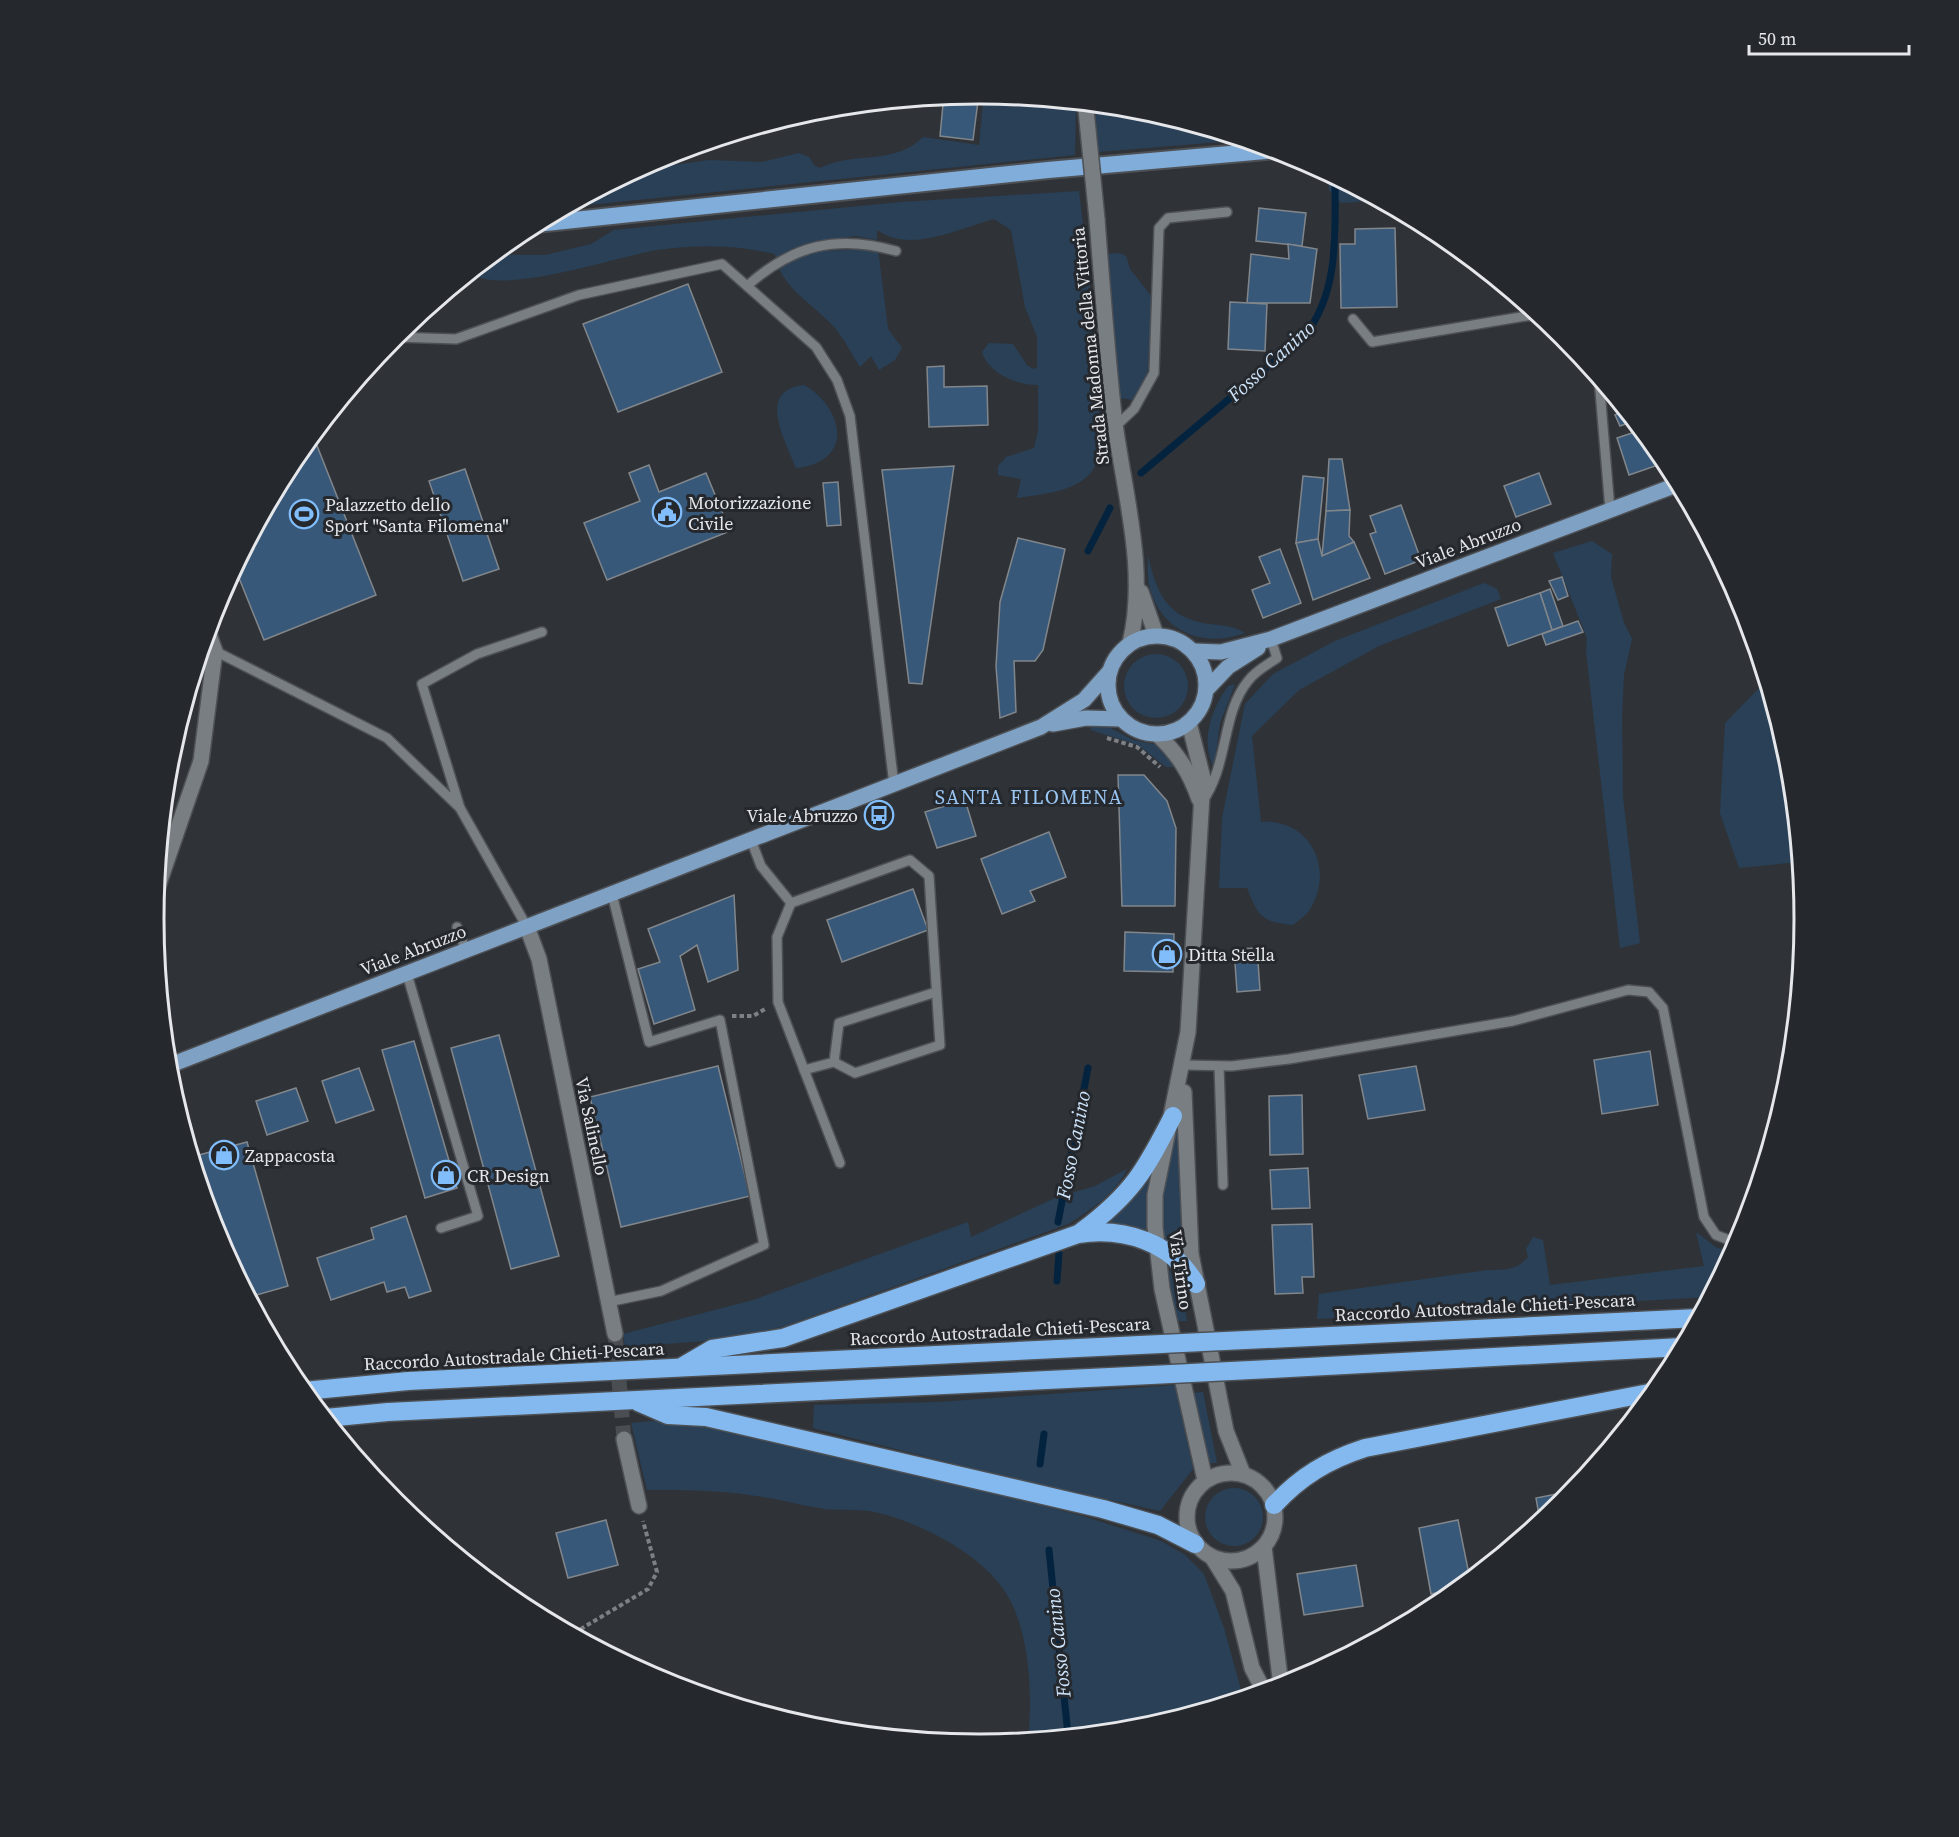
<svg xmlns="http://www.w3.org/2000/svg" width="1959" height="1837" font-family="'Source Serif 4',serif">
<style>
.green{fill:#294057}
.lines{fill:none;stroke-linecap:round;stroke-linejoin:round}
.stream{stroke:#03233f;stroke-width:7}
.building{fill:#385879;stroke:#81868b;stroke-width:1.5}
.minor-tunnel{stroke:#4a4e53;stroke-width:15;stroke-dasharray:15 8;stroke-linecap:butt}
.service-casing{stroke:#4d5054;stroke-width:12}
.minor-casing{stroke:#4d5054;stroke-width:18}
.tertiary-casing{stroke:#4d5054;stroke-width:18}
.secondary-casing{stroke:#4d5054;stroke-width:18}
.primary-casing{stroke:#4d5054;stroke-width:18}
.trunk-casing{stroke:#4d5054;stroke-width:20}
.motorway-casing{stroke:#4d5054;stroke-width:21}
.path{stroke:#7d8084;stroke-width:4;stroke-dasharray:4.5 3;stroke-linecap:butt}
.service{stroke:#797e83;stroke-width:9}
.minor{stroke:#797e83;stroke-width:15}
.tertiary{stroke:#797e83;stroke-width:15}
.secondary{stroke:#797e83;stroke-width:15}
.primary{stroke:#7fa1c4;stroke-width:15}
.trunk{stroke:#81adda;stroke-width:16}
.motorway{stroke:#83b9ef;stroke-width:18}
.tertiary-bridge-casing{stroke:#4d5054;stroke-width:18;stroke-linecap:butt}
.motorway-bridge-casing{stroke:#4d5054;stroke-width:21;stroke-linecap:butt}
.tertiary-bridge{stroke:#797e83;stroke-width:15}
.motorway-bridge{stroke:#83b9ef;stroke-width:18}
.labels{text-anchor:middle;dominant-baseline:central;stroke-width:6;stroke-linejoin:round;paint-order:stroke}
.street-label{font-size:18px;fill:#e5e7ea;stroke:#25292e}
.poi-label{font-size:18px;fill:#e5e7ea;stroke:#25292e;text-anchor:start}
.water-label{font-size:20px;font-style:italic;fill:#cee3f9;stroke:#25292e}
.neighbourhood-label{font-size:20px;letter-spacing:1.5px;fill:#9ac6f4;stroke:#25292e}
.rim{fill:none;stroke:#e5e7ea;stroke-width:3}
</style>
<rect width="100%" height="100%" fill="#2f3338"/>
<g class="green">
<path d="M984,93L1076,103L1075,155L568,207L629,174L667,166L709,160L762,162L799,153L809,157L814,165L820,168C854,151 894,166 923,137L979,145Z"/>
<polygon points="1095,104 1141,109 1244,140 1098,152"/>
<polygon points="1328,173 1374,198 1357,202 1341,203 1329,190"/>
<path d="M1079,191C1087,259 1095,325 1098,393C1099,410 1103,451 1095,466C1082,492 1042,494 1017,498L1021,479L998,475V466L1006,457L1034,448L1038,431V385C1017,385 989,374 982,352L989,343L1013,344L1027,365L1033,369L1037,367V337L1025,307L1011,230L994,219C959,228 911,254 877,230V240L855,236L811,242L820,251L878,249L888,329L902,348L895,360L879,370L871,356L860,367C852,355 845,340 835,328C814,304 780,288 775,254C737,245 697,244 657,250C619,256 500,297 471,273L493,255H545L591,244L614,230L901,202Z"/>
<polygon points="1119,253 1126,256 1130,269 1152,297 1147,380 1132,400 1121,398 1115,391 1106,254"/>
<path d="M804,385C844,408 855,462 796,468C785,440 756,390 804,385Z"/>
<polygon points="1592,541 1612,554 1611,577 1624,623 1632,639 1624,675 1622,716 1623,797 1640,943 1620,948 1586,651 1587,638 1553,553"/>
<path d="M1148,556C1155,585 1163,612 1195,621C1214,627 1226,622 1245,633C1204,648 1163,633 1150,589C1147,579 1148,566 1148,556Z"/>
<path d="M1484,583L1497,589L1501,599L1379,646L1299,690L1252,736L1261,822C1310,818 1335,869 1310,909C1307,916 1298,920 1293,925C1260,921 1259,917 1247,888H1219L1222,818L1245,704L1273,674L1335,641Z"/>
<circle cx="1156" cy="686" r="32"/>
<polygon points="1766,681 1789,758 1799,862 1739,868 1720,813 1725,723"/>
<path d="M1235,684L1220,723L1214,768C1200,740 1211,711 1228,686Z"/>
<polygon points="1103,724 1133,740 1158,745 1175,767 1166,767 1138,745 1091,730 1090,726"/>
<polygon points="1177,1112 1185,1253 1163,1239 1163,1194"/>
<path d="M1127,1169C1115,1194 1091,1210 1068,1224L785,1326L730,1339L625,1347L623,1334L753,1300L968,1222L971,1237L1055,1198L1095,1186Z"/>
<polygon points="1148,1180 1146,1231 1108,1222"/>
<path d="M1696,1232L1717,1248L1733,1251L1709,1297L1317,1319L1319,1294L1488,1270C1504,1270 1517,1271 1528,1257L1526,1249L1533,1237L1543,1240L1550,1285L1704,1266Z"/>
<polygon points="1166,1265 1182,1290 1187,1321 1176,1321"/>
<polygon points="1175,1385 1193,1469 1160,1511 1002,1476 813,1428 814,1405 938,1402"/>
<polygon points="1203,1392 1217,1463 1207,1463 1191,1393"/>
<path d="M663,1420L726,1429L958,1483L1086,1517L1161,1541L1185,1555L1204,1574L1224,1628L1243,1697L1140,1728L1028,1739C1033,1696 1030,1631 1006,1593C981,1553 915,1519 869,1511C852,1509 835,1511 819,1508C798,1505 777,1498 756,1496C720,1490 684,1490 647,1490L631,1423Z"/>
<circle cx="1234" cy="1517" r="29"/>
</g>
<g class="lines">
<g class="stream">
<path d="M1141,473L1304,336C1340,293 1335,230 1335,177"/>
<polyline points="1088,551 1110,508"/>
<polyline points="1058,1222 1088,1068"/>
<polyline points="1057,1281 1059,1254"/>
<polyline points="1040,1464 1044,1434"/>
<polyline points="1049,1550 1068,1735"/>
</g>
</g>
<g class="building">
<polygon points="979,93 973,140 940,136 943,104 932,102 933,98"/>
<polygon points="1259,208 1306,213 1302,246 1256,241"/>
<polygon points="1395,228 1397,307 1341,308 1340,244 1355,244 1355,229"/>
<polygon points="1288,244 1317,249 1310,303 1247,303 1251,254 1289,259"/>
<polygon points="688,284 722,372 618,412 583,324"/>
<polygon points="1230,302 1267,304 1265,351 1228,349"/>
<polygon points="944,366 944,387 987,386 988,425 929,427 927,367"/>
<polygon points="1625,411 1634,421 1620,426 1615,415"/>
<polygon points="1641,430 1667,462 1629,475 1617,438"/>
<polygon points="314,438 376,595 264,640 235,568 293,460"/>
<polygon points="1329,459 1342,459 1350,510 1326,511"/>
<polygon points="649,465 659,492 706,473 730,531 607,580 584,523 640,501 629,473"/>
<polygon points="954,466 922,684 909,683 882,470"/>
<polygon points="465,469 499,569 463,581 429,481"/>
<polygon points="1539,473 1551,504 1516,517 1504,486"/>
<polygon points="1303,476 1324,478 1318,539 1296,543"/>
<polygon points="838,482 841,525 827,526 823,483"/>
<polygon points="1401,505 1421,560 1385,574 1370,534 1376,532 1370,516"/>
<polygon points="1350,510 1349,536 1354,542 1322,556 1326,511"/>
<polygon points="1018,538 1065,549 1043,650 1035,661 1014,661 1016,712 1000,718 996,666 1000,602"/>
<polygon points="1318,539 1322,556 1354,542 1370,578 1313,600 1296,543"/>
<polygon points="1280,549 1301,603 1263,618 1252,590 1270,583 1259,557"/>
<polygon points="1562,577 1568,596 1558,600 1549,581"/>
<polygon points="1550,589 1563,626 1552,630 1540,593"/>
<polygon points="1540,593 1552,630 1508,646 1495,608"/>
<polygon points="1578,621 1583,632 1546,645 1542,634"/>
<polygon points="1118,775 1144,775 1167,801 1176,828 1175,906 1122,906"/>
<polygon points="965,800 976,836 937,848 925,812"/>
<polygon points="1049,832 1066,877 1030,891 1035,901 1002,914 981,859"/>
<polygon points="913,889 928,930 842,962 827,920"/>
<polygon points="734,895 738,970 708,982 697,945 680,956 695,1010 654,1024 638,969 660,962 648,929"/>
<polygon points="1125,932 1174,934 1173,972 1124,971"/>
<polygon points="1257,948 1260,990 1237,992 1234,949"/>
<polygon points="499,1035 559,1256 511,1269 451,1048"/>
<polygon points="414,1041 457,1188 425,1198 382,1050"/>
<polygon points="1650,1051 1658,1105 1602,1114 1594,1060"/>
<polygon points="718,1066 750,1196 621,1227 590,1097"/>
<polygon points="1416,1066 1425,1110 1368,1119 1359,1075"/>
<polygon points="359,1068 374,1110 336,1123 322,1081"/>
<polygon points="296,1088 308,1121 267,1135 256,1101"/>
<polygon points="1302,1095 1303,1154 1270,1155 1269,1096"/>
<polygon points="247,1142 288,1286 250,1297 219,1239 195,1156"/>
<polygon points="1308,1168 1310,1208 1272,1209 1270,1170"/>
<polygon points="406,1216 431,1291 409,1298 405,1287 387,1292 384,1282 331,1300 317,1258 374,1239 371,1228"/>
<polygon points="1312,1224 1314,1277 1302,1277 1303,1293 1275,1294 1272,1225"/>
<polygon points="1572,1491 1563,1502 1540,1521 1536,1498"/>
<polygon points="606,1520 618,1565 568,1578 556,1533"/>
<polygon points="1458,1520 1470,1579 1459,1588 1431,1594 1419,1528"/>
<polygon points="1356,1565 1363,1606 1304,1615 1297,1574"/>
</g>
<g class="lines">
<polyline class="minor-tunnel" points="615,1334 624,1439"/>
<g class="service-casing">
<g id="service">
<path d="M747,286C793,245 837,234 896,251"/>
<polyline points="1353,319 1372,342 1538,314"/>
<polyline points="394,337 456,339 579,295 722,264 816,347 837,380 850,416 894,785"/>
<polyline points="1599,379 1610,510"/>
<polyline points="1116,426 1134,409 1154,373 1159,228 1168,218 1227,212"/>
<polyline points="215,651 387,738 460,808 422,684 477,654 542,632"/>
<path d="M1202,802C1229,765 1221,714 1248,681C1255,671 1267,665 1277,658L1271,639"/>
<polyline points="460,808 527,927"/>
<polyline points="751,840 761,866 791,903 777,937 778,1002 840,1163"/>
<polyline points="791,903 910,860 929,876 940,1045 855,1073 834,1062"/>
<polyline points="457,927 466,951"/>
<polyline points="407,974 478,1216 441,1228"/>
<polyline points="1184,1065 1232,1066 1289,1059 1513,1021 1628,990 1649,992 1663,1008 1704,1217 1716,1235 1737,1243"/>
<polyline points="1219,1066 1223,1185"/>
<polyline points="804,1070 834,1062 839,1023 936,992"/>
<polyline points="608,1302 661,1291 764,1245 720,1020 649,1042 612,894"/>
</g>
</g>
<g class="minor-casing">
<g id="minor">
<polyline points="157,889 201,761 215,651 208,632"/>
<polyline points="527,927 539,959 615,1334"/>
<polyline points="624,1439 639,1506"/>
</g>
</g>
<g class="tertiary-casing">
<g id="tertiary">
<path d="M1097,219C1102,285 1107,351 1114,416C1123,490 1148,569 1130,643"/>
<polyline points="1141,592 1156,635"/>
</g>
</g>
<g class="secondary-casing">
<g id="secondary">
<polyline points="1189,723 1203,778 1188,1032 1155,1195 1155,1227 1162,1289 1205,1480"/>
<path d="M1158,735C1178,754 1190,773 1199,799"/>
<polyline points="1184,1092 1191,1254 1226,1431 1243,1474"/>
<circle cx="1231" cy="1517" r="44"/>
<polyline points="1264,1547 1281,1686"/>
<polyline points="1212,1557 1233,1591 1252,1668 1264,1691"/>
</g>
</g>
<g class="primary-casing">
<g id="primary">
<circle cx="1157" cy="685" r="49"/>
<polyline points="1193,651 1221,652 1271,639 1679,484"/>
<polyline points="1207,689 1228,667 1258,648"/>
<polyline points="1053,724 1086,718 1121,719"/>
<polyline points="168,1066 1041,727 1084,700 1109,672"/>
</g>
</g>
<g class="trunk-casing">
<polyline id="trunk" points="536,224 1048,170 1276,150"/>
</g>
<g class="motorway-casing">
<g id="motorway">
<path d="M1081,1232C1132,1194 1145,1171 1173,1116"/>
<polyline points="1352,1335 1698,1318"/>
<path d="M683,1366L712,1349L783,1338L1078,1234C1124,1227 1172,1242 1196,1284"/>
<polyline points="1271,1369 1682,1347"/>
<polyline points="304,1391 408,1381 1140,1345"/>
<polyline points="638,1402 668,1415 706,1417 1103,1509 1158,1525 1195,1544"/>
<polyline points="326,1418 388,1412 1151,1375"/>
<path d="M1274,1505C1301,1476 1328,1460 1365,1448L1654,1392"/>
</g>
</g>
<g class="path">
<polyline points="1107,738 1137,747 1160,767"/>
<polyline points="732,1016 753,1016 765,1009"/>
<polyline points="574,1633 648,1589 657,1572 643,1521"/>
</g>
<use href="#service" class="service"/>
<use href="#minor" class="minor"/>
<use href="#tertiary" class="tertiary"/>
<use href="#secondary" class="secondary"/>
<use href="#primary" class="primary"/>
<use href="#trunk" class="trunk"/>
<use href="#motorway" class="motorway"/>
<g class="tertiary-bridge-casing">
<polyline id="tertiary-bridge" points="1086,110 1097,219"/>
</g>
<g class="motorway-bridge-casing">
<g id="motorway-bridge">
<polyline points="1140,1345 1352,1335"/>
<polyline points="1151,1375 1271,1369"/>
</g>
</g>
<use href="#tertiary-bridge" class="tertiary-bridge"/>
<use href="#motorway-bridge" class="motorway-bridge"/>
</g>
<defs>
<g id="civic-ring" transform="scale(1.5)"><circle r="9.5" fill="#25292e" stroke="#80bdfa" stroke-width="1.5"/><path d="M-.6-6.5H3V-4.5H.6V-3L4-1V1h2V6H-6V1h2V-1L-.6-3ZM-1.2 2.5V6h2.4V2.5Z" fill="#80bdfa"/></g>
<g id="stadium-ring" transform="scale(1.5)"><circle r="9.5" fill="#25292e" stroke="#80bdfa" stroke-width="1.5"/><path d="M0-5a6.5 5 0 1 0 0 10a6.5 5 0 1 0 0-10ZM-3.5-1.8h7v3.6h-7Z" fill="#80bdfa"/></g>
<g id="bus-ring" transform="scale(1.5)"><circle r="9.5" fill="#25292e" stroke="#80bdfa" stroke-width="1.5"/><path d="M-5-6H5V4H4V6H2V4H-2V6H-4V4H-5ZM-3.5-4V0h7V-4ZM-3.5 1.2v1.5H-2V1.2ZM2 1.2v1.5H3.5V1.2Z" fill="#80bdfa"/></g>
<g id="shop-ring" transform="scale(1.5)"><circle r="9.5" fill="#25292e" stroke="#80bdfa" stroke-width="1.5"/><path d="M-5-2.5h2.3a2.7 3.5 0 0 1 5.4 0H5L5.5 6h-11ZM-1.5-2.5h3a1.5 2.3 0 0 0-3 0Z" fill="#80bdfa"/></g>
</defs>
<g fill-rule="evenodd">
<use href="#civic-ring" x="667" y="512"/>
<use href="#stadium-ring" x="304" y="514"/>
<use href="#bus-ring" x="879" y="815"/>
<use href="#shop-ring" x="1167" y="954"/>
<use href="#shop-ring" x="224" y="1155"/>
<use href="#shop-ring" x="446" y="1175"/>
</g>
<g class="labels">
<g class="street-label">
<text transform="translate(1090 346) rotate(-96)">Strada Madonna della Vittoria</text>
<text transform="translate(1468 543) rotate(-21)">Viale Abruzzo</text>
<text transform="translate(413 950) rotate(-21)">Viale Abruzzo</text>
<text transform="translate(592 1126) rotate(78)">Via Salinello</text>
<text transform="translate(1181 1270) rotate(82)">Via Tirino</text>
<text transform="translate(1485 1307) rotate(-3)">Raccordo Autostradale Chieti-Pescara</text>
<text transform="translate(1000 1331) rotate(-3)">Raccordo Autostradale Chieti-Pescara</text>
<text transform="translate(514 1356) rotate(-3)">Raccordo Autostradale Chieti-Pescara</text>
</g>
<g class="poi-label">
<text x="688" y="502">Motorizzazione<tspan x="688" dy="21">Civile</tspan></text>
<text x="325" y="504">Palazzetto dello<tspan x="325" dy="21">Sport "Santa Filomena"</tspan></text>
<text x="858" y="815" text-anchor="end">Viale Abruzzo</text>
<text x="1188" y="954">Ditta Stella</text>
<text x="245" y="1155">Zappacosta</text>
<text x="467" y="1175">CR Design</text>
</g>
<g class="water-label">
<text transform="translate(1271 361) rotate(-42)">Fosso Canino</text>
<text transform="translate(1073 1145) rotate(-79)">Fosso Canino</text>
<text transform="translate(1058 1643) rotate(-96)">Fosso Canino</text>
</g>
<g class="neighbourhood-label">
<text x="1029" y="797">SANTA FILOMENA</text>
</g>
</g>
<path d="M0 0H1959V1837H0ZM164 919a815 815 0 1 1 1630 0a815 815 0 1 1-1630 0Z" fill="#25292e" fill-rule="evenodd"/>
<path class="rim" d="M164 919a815 815 0 1 1 1630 0a815 815 0 1 1-1630 0Z"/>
<path d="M1749 45v9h160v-9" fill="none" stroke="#e5e7ea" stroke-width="3"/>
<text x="1758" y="45" font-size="18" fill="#e5e7ea" stroke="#25292e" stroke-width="4.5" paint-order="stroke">50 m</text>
</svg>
